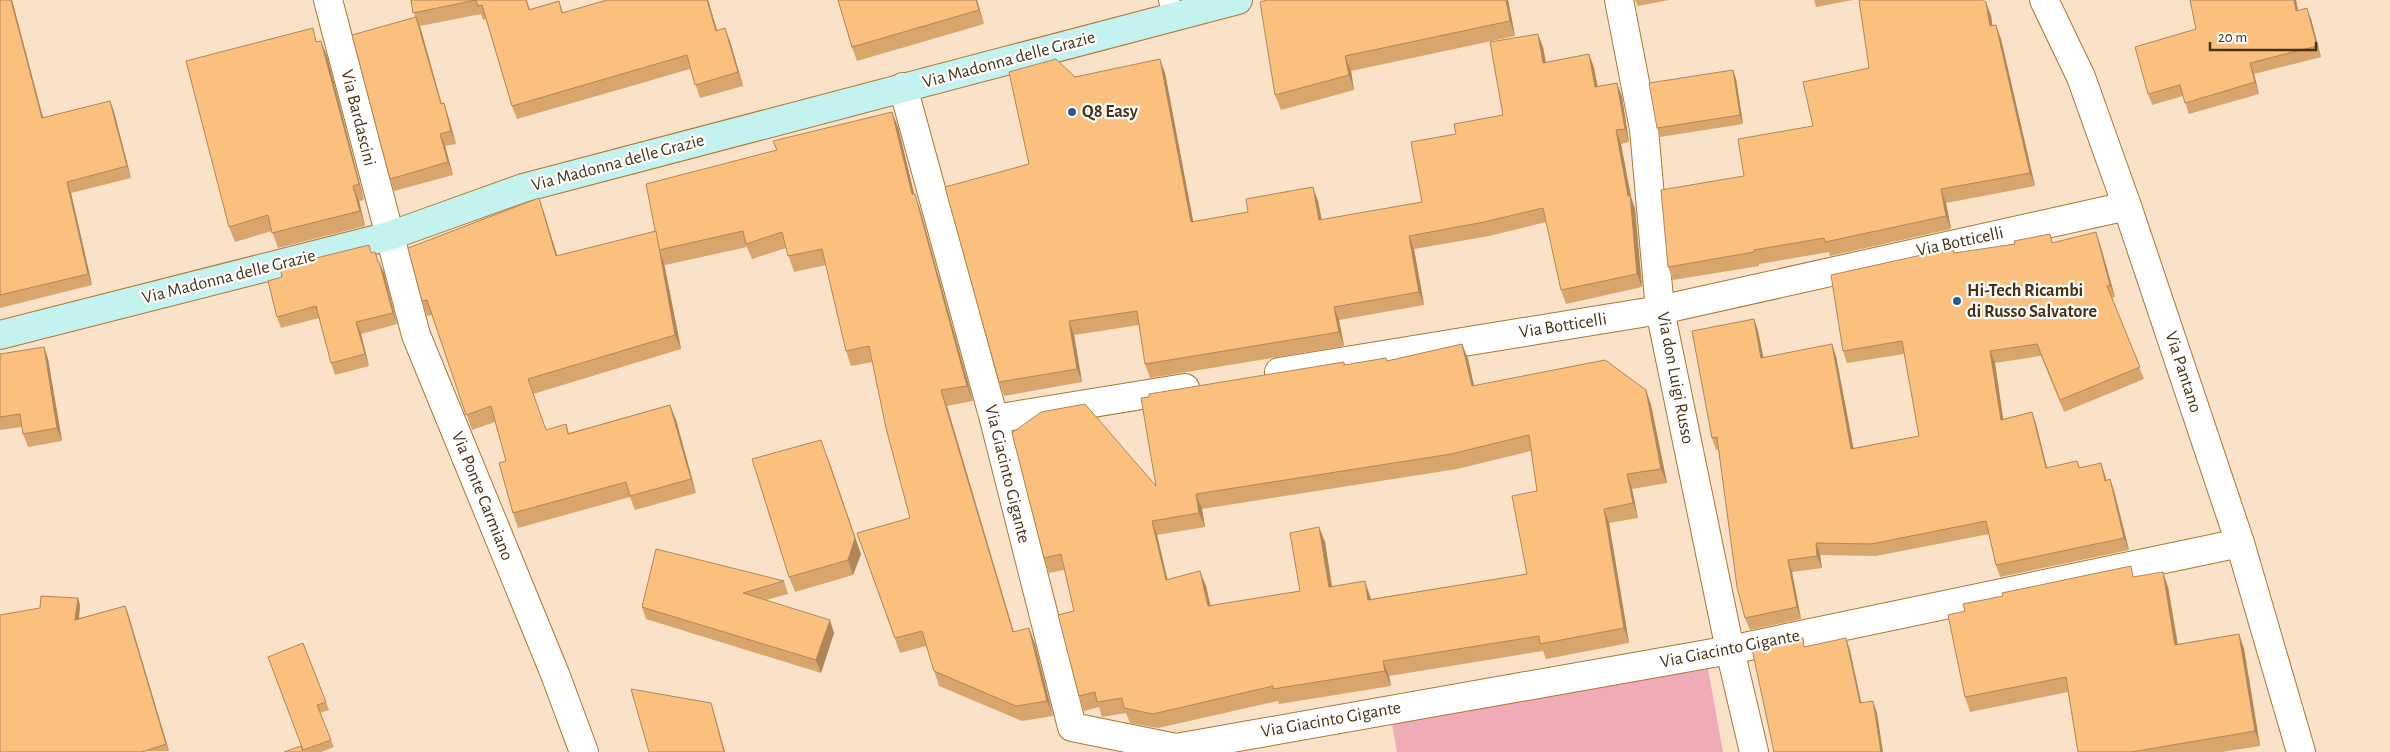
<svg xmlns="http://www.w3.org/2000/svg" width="2390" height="752" font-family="'Alegreya Sans',sans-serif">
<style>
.green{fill:#efacb6}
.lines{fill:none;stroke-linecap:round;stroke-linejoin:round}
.service-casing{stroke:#ab7532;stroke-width:22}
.minor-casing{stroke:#ab7532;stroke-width:30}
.tertiary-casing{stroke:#ab7532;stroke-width:30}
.secondary-casing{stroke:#ab7532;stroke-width:30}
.service{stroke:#fff;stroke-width:20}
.minor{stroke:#fff;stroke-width:28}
.tertiary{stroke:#fff;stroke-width:28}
.secondary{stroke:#c3f2ef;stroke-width:28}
.wall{fill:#d8a56c;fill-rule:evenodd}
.shaded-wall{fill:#b08658}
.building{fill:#fbc07e;stroke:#b08658;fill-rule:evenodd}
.poi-dot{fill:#215e95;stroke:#fff;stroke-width:2}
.labels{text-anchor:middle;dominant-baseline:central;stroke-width:4.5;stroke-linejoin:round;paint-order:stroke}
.street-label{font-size:18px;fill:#493216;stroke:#fff}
.poi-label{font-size:18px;font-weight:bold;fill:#493216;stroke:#fff;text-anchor:start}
</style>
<rect width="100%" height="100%" fill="#fae2c9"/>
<polygon class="green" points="1708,669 1723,752 1397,752 1392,724"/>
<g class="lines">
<g class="service-casing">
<polyline id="service" points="1169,0 1173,17"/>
</g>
<g class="minor-casing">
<g id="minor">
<polyline points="1619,0 1644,129 1660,310 1730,650 1754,752"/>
<polyline points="903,87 994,419 1072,727 1176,748 1730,650 2240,543"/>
<polyline points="1279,372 1660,310 2127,206"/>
<polyline points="994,419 1185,388"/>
</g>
</g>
<g class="tertiary-casing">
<g id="tertiary">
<polyline points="328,0 416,335 555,674 584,752"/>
<polyline points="2044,0 2081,77 2127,206 2240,543 2301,752"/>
</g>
</g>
<g class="secondary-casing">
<polyline id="secondary" points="0,335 389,236 523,188 1238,0"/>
</g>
<use href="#service" class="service"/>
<use href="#minor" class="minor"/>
<use href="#tertiary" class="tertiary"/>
<use href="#secondary" class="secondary"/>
</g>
<g class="wall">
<polygon points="0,0 12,0 43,118 110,101 114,112 131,178 71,193 92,285 0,308"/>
<polygon points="411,0 527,0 530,9 559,1 563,13 708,0 717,30 730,41 743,86 700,98 690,69 517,119 512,106 486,19 483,20 481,14 420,26 442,104 444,103 448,116 456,144 445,146 453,175 394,191 390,179 415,17"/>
<polygon points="838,0 977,0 984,24 857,61 852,47"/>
<polygon points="1266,0 1508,0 1515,36 1351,71 1354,90 1281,110 1275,95"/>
<polygon points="1635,0 1669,0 1638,6"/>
<polygon points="1814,0 1853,0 1816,7"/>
<polygon points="2190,0 2296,0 2298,10 2311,19 2321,57 2254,74 2259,94 2189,114 2183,96 2152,105 2148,94 2196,29"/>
<polygon points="1986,2 1991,16 1992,26 2001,39 2035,186 1946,203 1951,229 1830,256 1829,252 1759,264 1759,266 1673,280 1668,267 1744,176 1813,126 1869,68"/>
<polygon points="318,42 327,56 364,200 359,201 365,226 278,248 272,231 235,242 229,227"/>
<polygon points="1543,47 1546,62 1589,54 1594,68 1598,87 1617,83 1622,97 1629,142 1621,144 1631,197 1635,209 1642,287 1566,304 1561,290 1546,222 1489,236 1414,249 1424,305 1339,320 1344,346 1150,378 1145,364 1139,325 1074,335 1082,382 1004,396 999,382 1029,164 1075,77 1165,73 1193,222 1318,201 1322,220 1422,202 1456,134 1503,115"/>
<polygon points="1733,70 1736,79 1743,124 1660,137 1657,128"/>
<polygon points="898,127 914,194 920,209 973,401 947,406 1014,632 1029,628 1035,644 1053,716 1022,721 939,686 926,646 900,653 857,533 910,518 873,362 851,366 846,351 826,265 794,272 786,248 752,259 747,247 665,265 664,263 681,349 533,394 546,430 566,424 569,433 670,405 676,420 696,493 635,510 630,497 518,528 513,513 506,461 495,422 472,430 432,315 427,316 422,301 544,213 557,256 656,231 777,150 773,141"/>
<polygon points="2053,243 2100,244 2115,297 2112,298 2144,379 2064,412 2041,356 1995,363 2003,419 2032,412 2036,424 2047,468 2077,461 2080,468 2105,475 2106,480 2110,479 2114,491 2129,550 2000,577 1996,565 1989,534 1876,556 1820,555 1822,568 1792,572 1801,619 1750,630 1745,618 1718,449 1716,450 1712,438 1754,319 1758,331 1763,357 1836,356 1853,448 1919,436 1904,354 1847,363 1843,351 1954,253"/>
<polygon points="372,253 379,262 384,273 397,324 361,334 369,366 335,375 331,363 319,318 281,328 277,317"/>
<path d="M1462,344L1468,359L1474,385L1646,390L1651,405L1667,483L1632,489L1638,518L1609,523L1629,643L1546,659L1543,651L1389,676L1391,686L1279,704L1278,701L1158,728L1130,723L1126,713L1102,717L1099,707L1084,711L1079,696L1074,611L1064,570L1049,573L1044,558L1344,362L1345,365L1387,361ZM1531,451L1537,491L1527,574L1371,599L1370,596L1332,586L1325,542L1319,527L1300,591L1210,606L1206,586L1167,579L1157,535L1205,527L1202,509L1457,469Z"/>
<polygon points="44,347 48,359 62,441 28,447 23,434 22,427 0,430 0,354"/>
<polygon points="861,554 853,575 795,592 789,577"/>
<polygon points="2134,577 2168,587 2178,644 2239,634 2244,649 2260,746 2222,752 2078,752 2068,692 1970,712 1965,697 1965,611"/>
<polygon points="784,581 788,594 766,600 834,633 821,673 646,619 642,607"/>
<polygon points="80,605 79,618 125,606 169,751 0,752 40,608"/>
<polygon points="303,643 329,710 320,713 334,747 321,752 304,752 268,657"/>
</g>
<g class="shaded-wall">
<polygon points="11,0 12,0 46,129 42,118"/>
<polygon points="707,0 708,0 721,44 716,31"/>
<polygon points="976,0 977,0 984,24 979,10"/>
<polygon points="1506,0 1508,0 1515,36 1510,21"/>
<polygon points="2294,0 2296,0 2300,22 2296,11"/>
<polygon points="1986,2 1991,16 1995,40 1990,26"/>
<polygon points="2307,8 2311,19 2321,57 2317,46"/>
<polygon points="416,17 421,30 445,117 441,104"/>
<polygon points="1996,25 2001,39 2035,186 2030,173"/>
<polygon points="725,28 730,41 743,86 738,72"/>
<polygon points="1538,34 1543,47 1548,76 1543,63"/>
<polygon points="321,41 327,56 364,200 359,184"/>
<polygon points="1589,54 1594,68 1600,100 1595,87"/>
<polygon points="1345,56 1351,71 1354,90 1349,75"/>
<polygon points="1160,59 1165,73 1196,236 1191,222"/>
<polygon points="2250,63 2254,74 2259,94 2255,82"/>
<polygon points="1733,70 1736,79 1743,124 1740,115"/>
<polygon points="1617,83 1622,97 1629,142 1625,129"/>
<polygon points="110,101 114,112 131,178 127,166"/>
<polygon points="444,103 448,116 456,144 451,131"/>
<polygon points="892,112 898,127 918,210 912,194"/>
<polygon points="1616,130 1621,144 1631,197 1635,209 1642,287 1637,274 1628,196"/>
<polygon points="440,134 445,146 453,175 448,162"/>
<polygon points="67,182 71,193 92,285 88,274"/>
<polygon points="353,186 359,201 365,226 360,211"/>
<polygon points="1313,187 1318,201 1324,234 1319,220"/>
<polygon points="1941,189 1946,203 1951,229 1946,216"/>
<polygon points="915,194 920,209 973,401 967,386"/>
<polygon points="539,198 544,213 562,271 556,256"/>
<polygon points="656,231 659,250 664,263 681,349 675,335"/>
<polygon points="2096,232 2100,244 2115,297 2110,285"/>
<polygon points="1409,236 1414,249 1424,305 1419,292"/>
<polygon points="379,262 384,273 397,324 393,313"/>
<polygon points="1334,307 1339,320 1344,346 1339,332"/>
<polygon points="1754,319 1758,331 1766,370 1761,358"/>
<polygon points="1069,321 1074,335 1082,382 1077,369"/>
<polygon points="356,322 361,334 369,366 365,354"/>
<polygon points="1462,344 1468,359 1477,400 1472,386"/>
<polygon points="1832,344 1836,356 1856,461 1851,449"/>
<polygon points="44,347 48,359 62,441 57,428"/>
<polygon points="1990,351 1995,363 2005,432 2001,420"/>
<polygon points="941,390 947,406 1018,648 1013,632"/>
<polygon points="1646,390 1651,405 1667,483 1661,469"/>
<polygon points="670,405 676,420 696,493 691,479"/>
<polygon points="2032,412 2036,424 2050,480 2046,468"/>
<polygon points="827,455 861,554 853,575 848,560"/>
<polygon points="2101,463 2105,475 2109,493 2105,481"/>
<polygon points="1627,474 1632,489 1638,518 1633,503"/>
<polygon points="2110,479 2114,491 2129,550 2124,538"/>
<polygon points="1196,494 1202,509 1205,527 1199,513"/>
<polygon points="1604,509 1609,523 1629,643 1624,628"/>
<polygon points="1152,521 1157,535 1171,594 1166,580"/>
<polygon points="1319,527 1325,542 1334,601 1329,587"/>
<polygon points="1816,543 1820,555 1822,568 1817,556"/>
<polygon points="1788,560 1792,572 1801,619 1797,607"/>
<polygon points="1200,571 1206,586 1214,621 1208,606"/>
<polygon points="2163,572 2168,587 2180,660 2175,645"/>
<polygon points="1365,581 1370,596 1374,614 1368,600"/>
<polygon points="78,598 80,605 78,627 75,620"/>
<polygon points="125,606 128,613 169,751 166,744"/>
<polygon points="830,620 834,633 821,673 816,660"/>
<polygon points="1029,628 1035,644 1053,716 1047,701"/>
<polygon points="2239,634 2244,649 2260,746 2255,731"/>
<polygon points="1846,638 1850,650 1864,715 1860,703"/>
<polygon points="1383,661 1389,676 1391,686 1385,671"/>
<polygon points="1873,701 1877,713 1883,752 1881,752"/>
<polygon points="711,703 715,716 725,752 724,752"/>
</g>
<g class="building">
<polygon points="0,0 11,0 42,118 110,101 127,166 67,182 88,274 0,295"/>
<polygon points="411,0 476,0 413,13"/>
<polygon points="476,0 526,0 529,10 559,1 562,13 607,0 707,0 716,31 725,28 738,72 695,85 687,55 512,106 482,5 478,6"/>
<polygon points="838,0 976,0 979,10 852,47"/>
<polygon points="1266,0 1506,0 1510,21 1345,56 1349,75 1275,95 1260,2"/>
<polygon points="1859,0 1983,0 1986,2 1990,26 1996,25 2030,173 1941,189 1946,216 1825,242 1824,238 1754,250 1754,252 1668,267 1661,190 1744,176 1738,139 1813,126 1803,82 1869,68"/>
<polygon points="2190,0 2294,0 2296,11 2307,8 2317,46 2250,63 2255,82 2185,103 2180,85 2148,94 2135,47 2196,29"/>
<polygon points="416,17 441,104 444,103 451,131 440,134 448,162 390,179 352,35"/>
<polygon points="313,28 316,42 321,41 359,184 353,186 360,211 272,233 268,215 229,227 186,61"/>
<polygon points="1538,34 1543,63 1589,54 1595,87 1617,83 1625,129 1616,130 1628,196 1630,195 1637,274 1561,290 1543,208 1484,222 1409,236 1419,292 1334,307 1339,332 1145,364 1137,311 1069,321 1077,369 999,382 945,187 1029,164 1009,72 1056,59 1075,77 1160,59 1191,222 1248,212 1246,199 1313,187 1319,220 1422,202 1411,142 1456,134 1454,124 1503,115 1490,42"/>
<polygon points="1733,70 1740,115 1657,128 1649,83"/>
<polygon points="892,112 912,194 915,194 967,386 941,390 1013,632 1029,628 1047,701 1016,706 934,671 922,631 895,638 857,533 910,518 886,428 869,346 846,351 822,249 788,256 782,232 746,244 743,231 659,250 646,184 777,150 773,141"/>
<polygon points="539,198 556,256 656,231 675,335 528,379 546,430 566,424 568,434 670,405 691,479 630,496 626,482 513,513 499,463 506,461 491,406 466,415 427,300 422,301 408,248"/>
<polygon points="2096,232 2110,285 2107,286 2140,367 2060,400 2037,344 1990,351 2001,420 2032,412 2046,468 2077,461 2079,468 2101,463 2105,481 2110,479 2124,538 1996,565 1986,521 1871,544 1816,543 1817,556 1788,560 1797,607 1745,618 1737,587 1717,437 1712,438 1692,331 1754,319 1761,358 1832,344 1851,449 1919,436 1902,341 1843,351 1831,275 1953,248 1954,253 2015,244 2014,241 2050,234 2052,243"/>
<polygon points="369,245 371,253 375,252 378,262 379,262 393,313 356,322 365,354 331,363 316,306 277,317 268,281 282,277 280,267"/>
<path d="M1462,344L1472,386L1605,360L1646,390L1661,469L1627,474L1633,503L1604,509L1624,628L1540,644L1539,636L1383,661L1385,671L1273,689V686L1153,714L1124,708L1122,698L1097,702L1095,692L1079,696L1058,615L1074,611L1061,554L1044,558L1012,433L1041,412L1085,404L1156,486L1141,398L1149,397V394L1344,362V365L1386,358L1387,361ZM1529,435L1537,491L1512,496L1527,574L1368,600L1365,581L1329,587L1319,527L1290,533L1300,591L1208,606L1200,571L1166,580L1152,521L1199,513L1196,494L1451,454Z"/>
<polygon points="44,347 57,428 23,434 20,414 0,417 0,354"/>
<polygon points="821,440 855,538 848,560 789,577 752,459"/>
<polygon points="656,549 784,581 743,593 830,620 816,660 642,607"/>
<polygon points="2131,566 2133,577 2163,572 2175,645 2239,634 2255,731 2131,752 2078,752 2066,677 1965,697 1948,615 1965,611 1963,604 2003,596 2002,593"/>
<polygon points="41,596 78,598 75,620 125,606 166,744 142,752 0,752 0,615 40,608"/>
<polygon points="1803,638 1804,647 1846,638 1860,703 1873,701 1881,752 1774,752 1752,649"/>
<polygon points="303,643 326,702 317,705 331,740 303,750 268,657"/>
<polygon points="631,689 711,703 724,752 649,752"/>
<polygon points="301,746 303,752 284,752"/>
</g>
<g class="poi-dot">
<circle cx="1072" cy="112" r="5"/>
<circle cx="1957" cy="301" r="5"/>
</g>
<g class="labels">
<g class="street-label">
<text transform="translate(1009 60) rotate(-15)">Via Madonna delle Grazie</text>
<text transform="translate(358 118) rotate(76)">Via Bardascini</text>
<text transform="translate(618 163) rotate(-15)">Via Madonna delle Grazie</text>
<text transform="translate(1960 242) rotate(-12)">Via Botticelli</text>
<text transform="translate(229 277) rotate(-14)">Via Madonna delle Grazie</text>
<text transform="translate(1563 326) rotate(-9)">Via Botticelli</text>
<text transform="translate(2183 372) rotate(72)">Via Pantano</text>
<text transform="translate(1675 378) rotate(79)">Via don Luigi Russo</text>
<text transform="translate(1007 474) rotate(76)">Via Giacinto Gigante</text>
<text transform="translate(482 496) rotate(68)">Via Ponte Carmiano</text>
<text transform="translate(1730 649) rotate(-11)">Via Giacinto Gigante</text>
<text transform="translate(1331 720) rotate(-10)">Via Giacinto Gigante</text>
</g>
<g class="poi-label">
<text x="1082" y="112">Q8 Easy</text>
<text x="1967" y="291">Hi-Tech Ricambi<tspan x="1967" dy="21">di Russo Salvatore</tspan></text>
</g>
</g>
<path d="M2210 42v8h106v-8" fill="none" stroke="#493216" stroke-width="2.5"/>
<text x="2218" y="42" font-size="15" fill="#493216" stroke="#ffffff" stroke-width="4" paint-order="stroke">20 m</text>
</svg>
